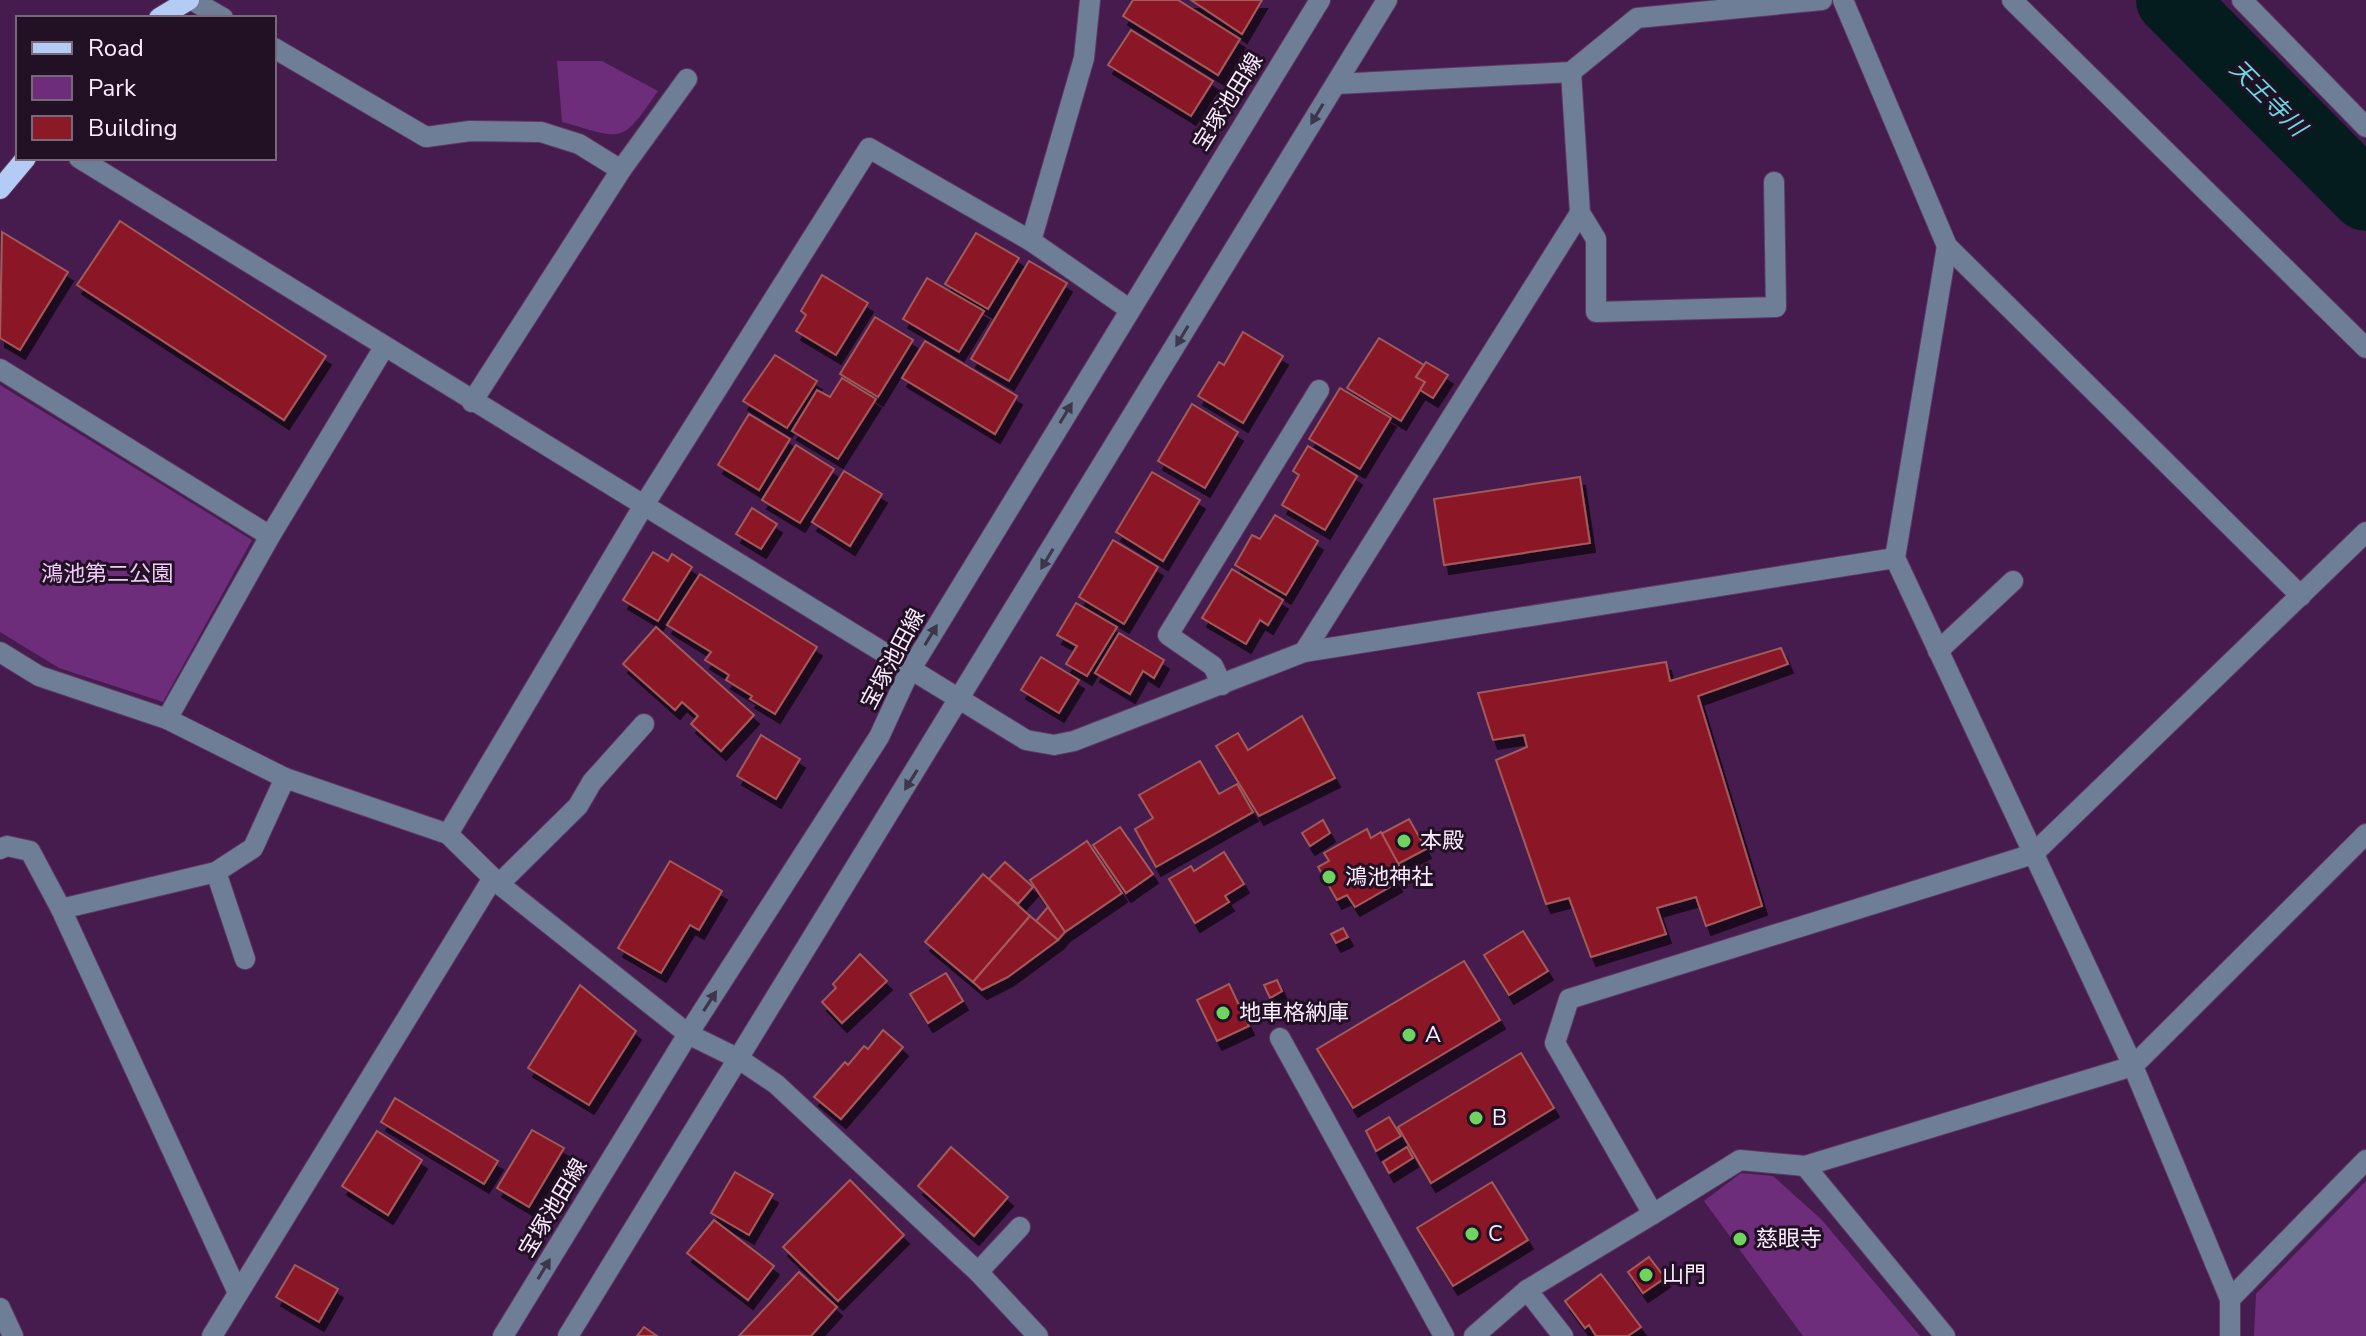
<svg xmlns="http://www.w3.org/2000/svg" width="2366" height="1336" font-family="'Nunito Sans','Noto Sans JP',sans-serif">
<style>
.green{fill:#6e2d7a}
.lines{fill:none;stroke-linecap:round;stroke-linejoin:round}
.river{stroke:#051c1e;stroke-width:70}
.building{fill:#8b1926;stroke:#a35a5a;stroke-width:2;filter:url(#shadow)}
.minor-casing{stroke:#5e3966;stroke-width:22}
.major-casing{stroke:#5e3966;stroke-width:22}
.minor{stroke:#6f7e97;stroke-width:20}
.major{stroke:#b3cbf5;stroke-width:20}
.oneway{fill:#3d364d}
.poi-dot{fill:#6fd360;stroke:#221025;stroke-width:3}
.labels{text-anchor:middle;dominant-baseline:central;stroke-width:6;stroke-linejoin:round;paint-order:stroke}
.street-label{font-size:22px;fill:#faebfd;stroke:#221025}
.park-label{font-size:22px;fill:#f0cbf7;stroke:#221025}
.poi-label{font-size:22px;fill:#faebfd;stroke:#221025;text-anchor:start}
.water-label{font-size:24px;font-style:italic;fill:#64dbe3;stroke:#221025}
</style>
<defs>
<filter id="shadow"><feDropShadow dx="5" dy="9" stdDeviation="0" flood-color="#0009"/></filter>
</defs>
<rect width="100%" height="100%" fill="#451c4d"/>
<g class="green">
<path d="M557,61H602L658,91C620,146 624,139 562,122Z"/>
<polygon points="0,385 252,540 163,702 59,668 0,632"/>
<polygon points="1741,1173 1773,1176 1821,1219 1920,1336 1803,1336 1704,1201"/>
<polygon points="2366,1181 2366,1336 2254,1336 2256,1294"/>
</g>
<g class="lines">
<polyline class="river" points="2171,0 2366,196"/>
</g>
<g class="building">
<polygon points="1133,0 1178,0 1240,39 1218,75 1123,16"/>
<polygon points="1191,0 1262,0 1242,34"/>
<polygon points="1131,30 1213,81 1191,116 1108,65"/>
<polygon points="120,221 326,356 284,420 77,285"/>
<polygon points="2,232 68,272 20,350 0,338"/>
<polygon points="976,233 1019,258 988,309 945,284"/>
<polygon points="1029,261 1067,283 1009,381 971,359"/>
<polygon points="822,275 868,303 836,355 796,331 806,315 801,311"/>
<polygon points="927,278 984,311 959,352 903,319"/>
<polygon points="875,317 913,340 878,397 840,374"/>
<polygon points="1243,332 1283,356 1243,423 1198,396 1219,362 1224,365"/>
<polygon points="1379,338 1424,365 1416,377 1425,382 1401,421 1347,388"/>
<polygon points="925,341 1017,396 995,434 902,378"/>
<polygon points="775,355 817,381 787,428 743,401"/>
<polygon points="1426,362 1448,375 1433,398 1420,390 1425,382 1416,377"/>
<polygon points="842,378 876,399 838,459 792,431 817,390 830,397"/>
<polygon points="1340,388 1391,418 1360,469 1309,439"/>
<polygon points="1192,404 1238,432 1205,488 1158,461"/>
<polygon points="749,414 790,439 759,490 718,465"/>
<polygon points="796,445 834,469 800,523 762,500"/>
<polygon points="1308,446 1357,476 1325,530 1282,505 1299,475 1293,471"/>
<polygon points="844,471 882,494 850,546 812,522"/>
<polygon points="1152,472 1200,500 1163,561 1116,532"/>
<polygon points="1580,477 1590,543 1444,565 1434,499"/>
<polygon points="752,508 777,524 761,549 736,534"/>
<polygon points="1275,515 1318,541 1286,595 1235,565 1252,535 1260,539"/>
<polygon points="1113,540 1158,567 1124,624 1079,597"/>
<polygon points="653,552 668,561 672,554 692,567 658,621 623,600"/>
<polygon points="1232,569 1283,600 1268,625 1260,620 1246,644 1202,618"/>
<polygon points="700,574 817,647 775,714 750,699 752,696 726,680 729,675 705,660 711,652 667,625"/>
<polygon points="1076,603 1117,627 1087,676 1066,664 1077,646 1057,635"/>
<polygon points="656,627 754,715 721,751 691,724 698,716 682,702 675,710 623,664"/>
<polygon points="1119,633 1164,660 1154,678 1143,671 1130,694 1095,673"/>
<polygon points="1781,648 1788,664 1698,696 1762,906 1706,926 1696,897 1657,908 1666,934 1591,957 1569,898 1546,904 1496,760 1527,747 1524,735 1493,740 1478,693 1666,662 1670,681"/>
<polygon points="1041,657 1079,680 1059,713 1021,690"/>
<polygon points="1302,716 1335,778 1259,816 1216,746 1238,733 1248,750"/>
<polygon points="761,735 800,759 776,799 737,776"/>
<polygon points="1200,761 1219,794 1237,784 1253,812 1156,867 1135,829 1153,818 1139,795"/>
<polygon points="1409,819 1426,849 1398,864 1381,834"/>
<polygon points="1323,820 1330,833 1310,846 1302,833"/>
<polygon points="1120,827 1153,874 1126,893 1093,845"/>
<polygon points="1367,829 1371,838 1381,832 1399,865 1390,871 1397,883 1355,907 1347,895 1337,900 1318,867 1329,861 1324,853"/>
<polygon points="1087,841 1122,893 1065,932 1030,880"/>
<polygon points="1224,852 1244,884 1225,896 1229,902 1195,923 1169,879 1191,866 1194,871"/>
<polygon points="670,861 722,891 699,930 690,925 661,973 618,948"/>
<polygon points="1005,862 1033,887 1018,904 989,879"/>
<polygon points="983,874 1030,916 973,982 925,942"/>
<polygon points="1048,907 1065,932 1058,940 1036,921"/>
<polygon points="1030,916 1058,940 1008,977 982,990 973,982"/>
<polygon points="1343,928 1348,937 1336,943 1331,934"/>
<polygon points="1523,931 1548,971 1509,995 1484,955"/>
<polygon points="860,954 887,981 842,1023 822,1002 836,988 833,984"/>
<polygon points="1464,961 1500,1020 1353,1108 1317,1049"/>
<polygon points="946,973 963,1001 928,1023 910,994"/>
<polygon points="1277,980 1282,991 1270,998 1264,985"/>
<polygon points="1229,984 1249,1026 1217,1041 1197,1000"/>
<polygon points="580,985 636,1031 589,1105 528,1068"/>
<polygon points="883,1030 903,1047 841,1119 814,1097 845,1062 848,1065 864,1046 868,1049"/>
<polygon points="1521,1053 1554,1108 1431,1183 1398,1127"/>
<polygon points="395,1098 498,1161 484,1184 381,1122"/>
<polygon points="1389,1117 1401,1136 1376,1151 1366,1131"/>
<polygon points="532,1130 564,1148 529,1207 497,1188"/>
<polygon points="377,1131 422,1160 388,1215 342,1186"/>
<polygon points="951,1147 1008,1197 974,1236 918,1186"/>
<polygon points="1407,1147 1413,1158 1389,1173 1383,1162"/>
<polygon points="735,1172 773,1194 749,1235 711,1213"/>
<polygon points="850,1180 904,1235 838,1301 783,1247"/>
<polygon points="1492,1182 1528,1240 1453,1286 1417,1228"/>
<polygon points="714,1220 774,1266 748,1300 687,1253"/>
<polygon points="1649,1257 1665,1278 1643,1293 1628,1272"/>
<polygon points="295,1265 338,1289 319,1322 276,1297"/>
<polygon points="799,1272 837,1307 811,1336 739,1336"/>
<polygon points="1601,1274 1641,1327 1628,1336 1596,1336 1589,1325 1585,1328 1565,1301"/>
<polygon points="644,1327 657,1336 637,1336"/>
</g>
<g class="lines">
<g class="minor-casing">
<g id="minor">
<polyline points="192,0 223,18"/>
<polyline points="1843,0 1947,246 2301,596"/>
<polyline points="2012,0 2366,348"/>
<polyline points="2242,0 2366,127"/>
<polyline points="274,48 426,137 470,131 541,132 579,144 621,170"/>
<polyline points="1571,72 1580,213 1596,239 1596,312 1776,307 1774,182"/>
<polyline points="1336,84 1571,72 1637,18 1822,0"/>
<polyline points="79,158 1026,740 1054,745 1074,741 1304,652 1895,558"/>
<polyline points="1031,241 1084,58 1090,0"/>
<polyline points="1947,246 1895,558 2133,1066 2230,1299 2230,1336"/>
<polyline points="0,369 270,536"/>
<polyline points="472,402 621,170 687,79"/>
<polyline points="1938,651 2013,581"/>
<polyline points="0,652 39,676 167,719 285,778 448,834 499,884 688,1034 739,1059 776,1084 978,1272 1038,1336"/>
<polyline points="1304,652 1580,213"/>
<polyline points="1222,685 1213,666 1168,635 1319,390"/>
<polyline points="167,719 270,536 383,349"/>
<polyline points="448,834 644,505 869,148 1031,241 1129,309"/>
<polyline points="0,849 7,846 30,851 61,909 238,1293"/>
<polyline points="216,872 245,959"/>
<polyline points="499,884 578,806 592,782 644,724"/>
<polyline points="61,909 216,872 253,848 285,778"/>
<polyline points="1280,1038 1444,1336"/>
<polyline points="1805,1166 1945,1336"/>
<polyline points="1653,1214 1740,1160 1805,1166 2133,1066 2366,834"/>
<polyline points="978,1272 1020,1227"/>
<polyline points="1527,1290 1563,1336"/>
<polyline points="2230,1299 2366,1160"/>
<polyline points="0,1308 13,1336"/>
<polyline points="212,1336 493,878"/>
<polyline points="503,1336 688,1034 879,737 909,672 1320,0"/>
<polyline points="568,1336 1387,0"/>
<polyline points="1474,1336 1527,1290 1653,1214 1555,1043 1569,999 2033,854 2366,532"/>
</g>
</g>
<g class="major-casing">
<g id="major">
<polyline points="159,18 189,0"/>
<polyline points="0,189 26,158"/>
</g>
</g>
<use href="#minor" class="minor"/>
<use href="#major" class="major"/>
</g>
<defs><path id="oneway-solid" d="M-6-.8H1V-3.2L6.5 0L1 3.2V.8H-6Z" transform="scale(2)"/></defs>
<g class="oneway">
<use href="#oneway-solid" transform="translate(1317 114) rotate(121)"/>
<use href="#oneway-solid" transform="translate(1182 336) rotate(121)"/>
<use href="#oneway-solid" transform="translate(1066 413) rotate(-59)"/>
<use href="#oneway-solid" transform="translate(1047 559) rotate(121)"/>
<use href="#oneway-solid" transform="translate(931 635) rotate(-59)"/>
<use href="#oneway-solid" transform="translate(911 780) rotate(122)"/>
<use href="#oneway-solid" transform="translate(710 1001) rotate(-57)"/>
<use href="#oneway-solid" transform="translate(544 1269) rotate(-59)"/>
</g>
<g class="poi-dot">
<circle cx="1404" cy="841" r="8"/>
<circle cx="1329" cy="877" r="8"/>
<circle cx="1223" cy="1013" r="8"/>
<circle cx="1409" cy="1035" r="8"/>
<circle cx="1476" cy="1118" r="8"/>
<circle cx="1472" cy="1234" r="8"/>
<circle cx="1740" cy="1239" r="8"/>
<circle cx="1646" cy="1275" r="8"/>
</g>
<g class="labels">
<g class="street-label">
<text transform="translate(1228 102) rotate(-58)">宝塚池田線</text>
<text transform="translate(893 659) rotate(-62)">宝塚池田線</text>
<text transform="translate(553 1208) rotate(-59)">宝塚池田線</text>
</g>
<g class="park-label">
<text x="107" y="574">鴻池第二公園</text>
</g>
<g class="poi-label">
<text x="1420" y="841">本殿</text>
<text x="1345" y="877">鴻池神社</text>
<text x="1239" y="1013">地車格納庫</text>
<text x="1425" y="1035">A</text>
<text x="1492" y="1118">B</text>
<text x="1488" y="1234">C</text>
<text x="1756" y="1239">慈眼寺</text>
<text x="1662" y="1275">山門</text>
</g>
<g class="water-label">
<text transform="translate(2268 98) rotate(45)">天王寺川</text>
</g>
</g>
<rect x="16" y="16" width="260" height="144" fill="#221025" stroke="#78687b" stroke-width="2"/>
<rect x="32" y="42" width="40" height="12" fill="#b3cbf5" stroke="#78687b" stroke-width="2"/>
<text x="88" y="56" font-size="24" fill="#faebfd">Road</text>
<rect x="32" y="76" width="40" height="24" fill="#6e2d7a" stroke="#78687b" stroke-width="2"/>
<text x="88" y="96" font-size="24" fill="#faebfd">Park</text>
<rect x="32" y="116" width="40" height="24" fill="#8b1926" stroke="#78687b" stroke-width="2"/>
<text x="88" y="136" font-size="24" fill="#faebfd">Building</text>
</svg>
